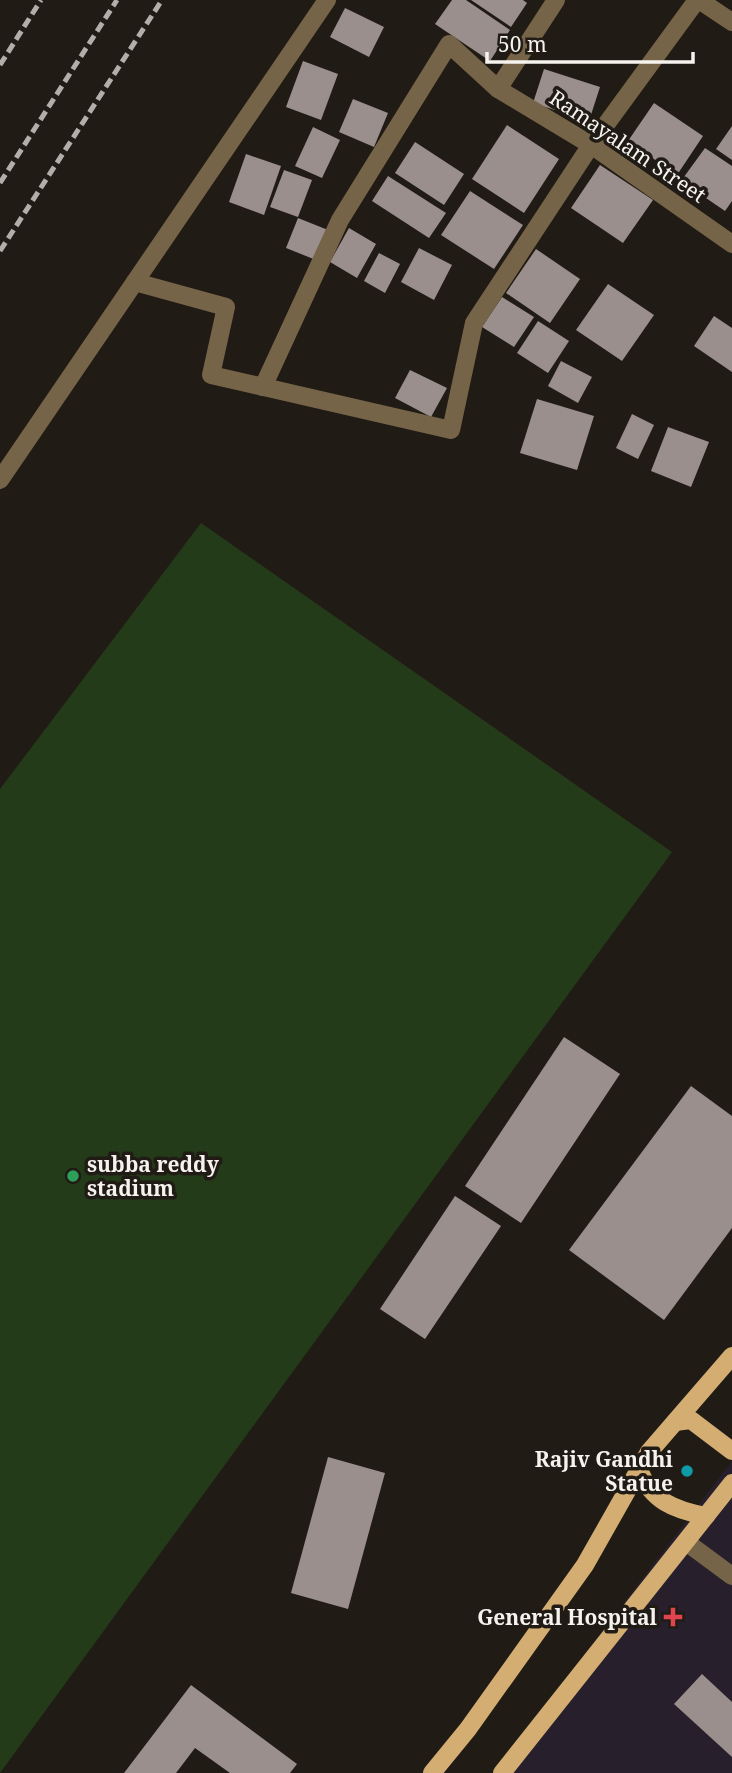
<svg xmlns="http://www.w3.org/2000/svg" width="732" height="1773" font-family="'Noto Serif',serif">
<style>
.medical{fill:#281f2d}
.green{fill:#243b1a}
.building{fill:#9a8f8c}
.lines{fill:none;stroke-linecap:round;stroke-linejoin:round}
.minor{stroke:#766448;stroke-width:18}
.major{stroke:#d3ad72;stroke-width:18}
.rail{stroke:#b3aeaa;stroke-width:5;stroke-dasharray:10 5;stroke-linecap:butt}
.leisure-dot{fill:#2e9e5b;stroke:#201b15;stroke-width:2.5}
.culture-dot{fill:#0f9aa8;stroke:#201b15;stroke-width:2.5}
.health-dot{fill:#e0444e;stroke:#201b15;stroke-width:2.5}
.labels{text-anchor:middle;dominant-baseline:central;stroke-width:7;stroke-linejoin:round;paint-order:stroke}
.street-label{font-size:21px;fill:#f6f2ee;stroke:#201b15}
.poi-label{font-size:21px;font-weight:bold;fill:#f6f2ee;stroke:#201b15;text-anchor:end}
</style>
<rect width="100%" height="100%" fill="#201b15"/>
<polygon class="medical" points="732,1461 732,1773 494,1773"/>
<polygon class="green" points="201,523 672,852 0,1773 0,789"/>
<g class="building">
<polygon points="452,0 466,0 510,30 490,61 435,24"/>
<polygon points="471,0 523,0 527,3 511,27"/>
<polygon points="345,8 384,27 369,57 330,37"/>
<polygon points="303,61 338,74 321,120 286,107"/>
<polygon points="544,69 600,87 589,121 533,103"/>
<polygon points="353,99 388,113 374,147 339,132"/>
<polygon points="654,103 703,136 677,175 628,141"/>
<polygon points="507,125 559,159 524,213 472,179"/>
<polygon points="732,126 732,160 716,149"/>
<polygon points="313,127 340,140 322,178 295,166"/>
<polygon points="415,142 464,174 444,205 395,173"/>
<polygon points="705,148 732,166 732,201 725,211 681,181"/>
<polygon points="246,154 281,166 264,215 229,202"/>
<polygon points="600,165 653,200 623,243 571,208"/>
<polygon points="284,170 312,180 298,217 270,207"/>
<polygon points="388,176 446,213 429,238 372,201"/>
<polygon points="470,191 523,225 494,269 441,235"/>
<polygon points="298,218 328,230 316,260 286,248"/>
<polygon points="349,228 376,244 357,278 330,262"/>
<polygon points="419,248 452,265 434,300 401,282"/>
<polygon points="536,249 580,279 550,323 506,293"/>
<polygon points="379,253 400,264 385,293 364,281"/>
<polygon points="608,284 654,315 622,361 576,330"/>
<polygon points="502,297 534,317 514,347 482,327"/>
<polygon points="714,316 732,328 732,372 694,346"/>
<polygon points="538,321 569,341 548,373 517,353"/>
<polygon points="561,361 592,377 578,403 548,386"/>
<polygon points="410,370 447,388 431,417 395,398"/>
<polygon points="537,399 594,416 577,470 520,453"/>
<polygon points="632,414 654,425 638,459 616,448"/>
<polygon points="668,427 709,442 691,487 651,471"/>
<polygon points="564,1037 620,1074 521,1223 465,1186"/>
<polygon points="691,1086 732,1116 732,1228 664,1320 569,1250"/>
<polygon points="455,1196 501,1226 425,1339 380,1309"/>
<polygon points="328,1457 385,1473 348,1609 291,1593"/>
<polygon points="702,1674 732,1702 732,1757 674,1704"/>
<polygon points="191,1685 297,1764 290,1773 230,1773 195,1748 176,1773 124,1773"/>
</g>
<g class="lines">
<g class="minor">
<polyline points="699,0 732,22"/>
<polyline points="498,89 591,145 732,244"/>
<polyline points="135,282 226,307 211,375 451,430 474,323 591,145 697,0"/>
<polyline points="263,387 340,220 449,44 498,89 556,0"/>
<polyline points="0,480 327,0"/>
<polyline points="686,1542 732,1576"/>
</g>
<g class="major">
<polyline points="675,1422 691,1420 732,1451"/>
<path d="M639,1470C652,1501 674,1510 706,1516"/>
<polyline points="432,1773 468,1729 585,1565 649,1452 732,1356"/>
<polyline points="502,1773 732,1483"/>
</g>
<g class="rail">
<polyline points="0,65 41,0"/>
<polyline points="0,183 117,0"/>
<polyline points="0,251 162,0"/>
</g>
</g>
<circle class="leisure-dot" cx="73" cy="1176" r="7"/>
<circle class="culture-dot" cx="687" cy="1471" r="7"/>
<path class="health-dot" d="M669.5 1606.5h7v7h7v7h-7v7h-7v-7h-7v-7h7z"/>
<g class="labels">
<g class="street-label">
<text transform="translate(628 146) rotate(34)">Ramayalam Street</text>
</g>
<g class="poi-label">
<text x="87" y="1164" text-anchor="start">subba reddy<tspan x="87" dy="24">stadium</tspan></text>
<text x="673" y="1459">Rajiv Gandhi<tspan x="673" dy="24">Statue</tspan></text>
<text x="657" y="1617">General Hospital</text>
</g>
</g>
<path d="M487 52v10h206v-10" fill="none" stroke="#f6f2ee" stroke-width="3.5"/>
<text x="498" y="52" font-size="21" fill="#f6f2ee" stroke="#201b15" stroke-width="5" paint-order="stroke">50 m</text>
</svg>
